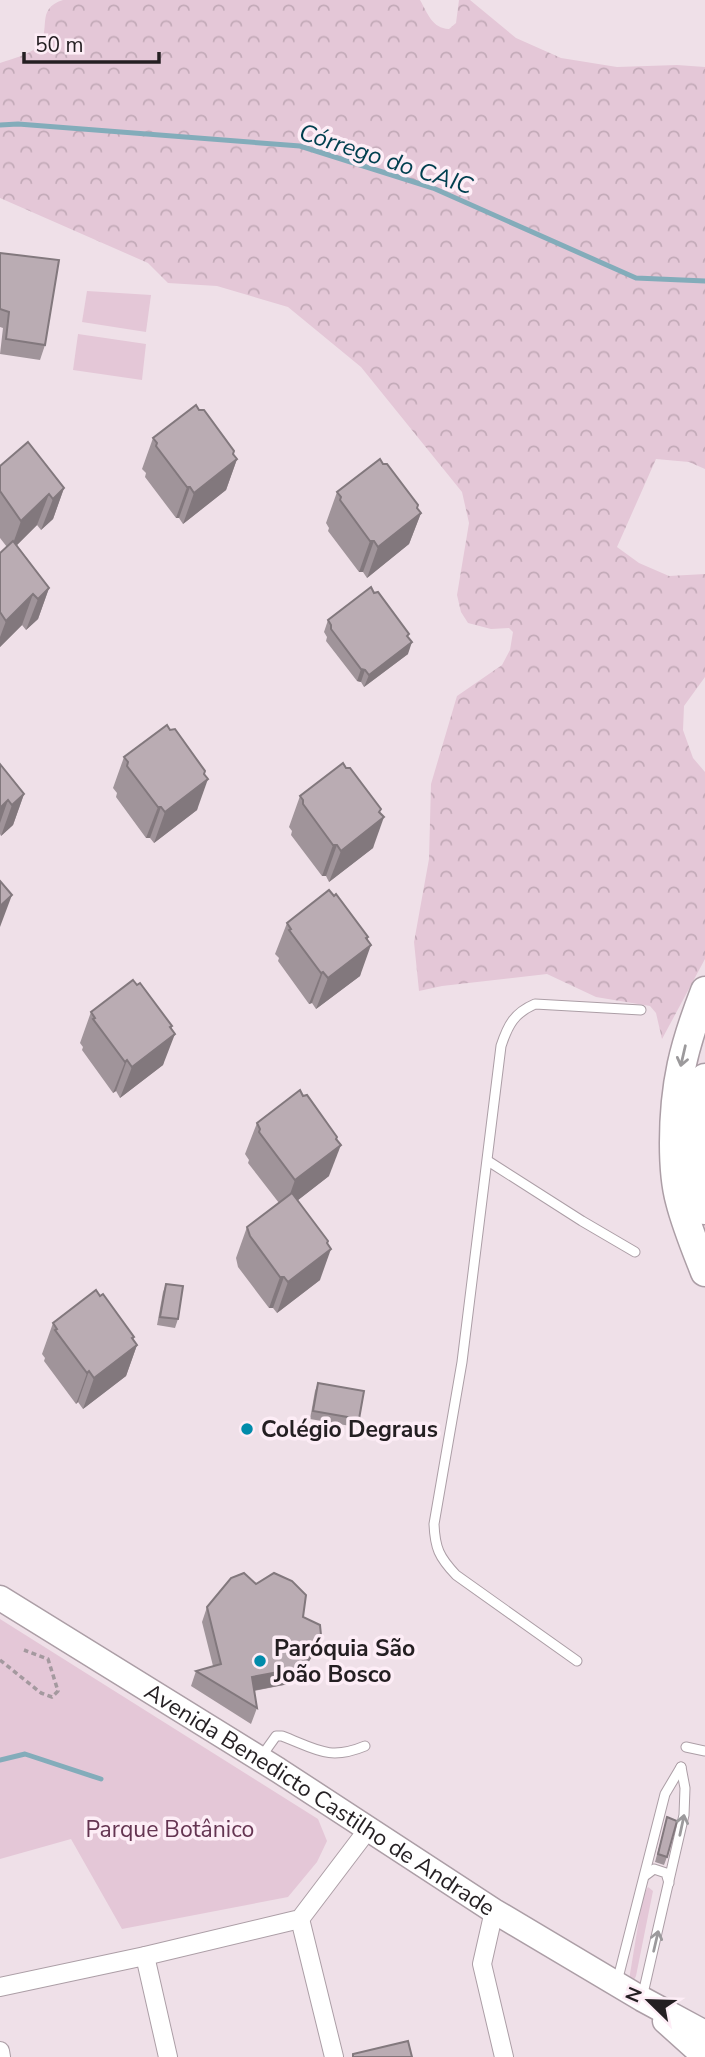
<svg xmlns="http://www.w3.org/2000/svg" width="705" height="2057" font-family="'Nunito Sans',sans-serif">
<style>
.green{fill:#e4c7d7}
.forest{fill:url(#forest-crowns)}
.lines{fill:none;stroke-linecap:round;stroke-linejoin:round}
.stream{stroke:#83acba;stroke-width:5}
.lane-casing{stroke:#ac9ea6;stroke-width:11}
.street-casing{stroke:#ac9ea6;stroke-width:20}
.secondary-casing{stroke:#ac9ea6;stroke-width:27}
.primary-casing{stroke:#ac9ea6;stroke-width:31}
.path{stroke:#a4999f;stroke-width:3.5;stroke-dasharray:5 3.5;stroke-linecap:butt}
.lane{stroke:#fff;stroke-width:9}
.street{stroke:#fff;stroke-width:18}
.secondary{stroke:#fff;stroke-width:24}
.primary{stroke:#fff;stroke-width:28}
.wall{fill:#a0949a}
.shaded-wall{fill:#82787d}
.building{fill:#baacb3;stroke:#82787d;stroke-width:2}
.oneway{stroke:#9c9a9c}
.poi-dot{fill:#008baa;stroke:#fdedf6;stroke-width:2.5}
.labels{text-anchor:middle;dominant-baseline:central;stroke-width:7;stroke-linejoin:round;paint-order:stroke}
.poi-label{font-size:23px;font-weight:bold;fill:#241f22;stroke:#fdedf6;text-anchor:start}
.street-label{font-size:23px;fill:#241f22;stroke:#fdedf6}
.park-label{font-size:23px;fill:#643451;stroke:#fdedf6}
.water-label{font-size:24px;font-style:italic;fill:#003f4f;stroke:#fdedf6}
</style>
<defs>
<pattern id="forest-crowns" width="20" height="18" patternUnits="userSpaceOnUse" patternTransform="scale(1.75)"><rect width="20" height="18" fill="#e4c7d7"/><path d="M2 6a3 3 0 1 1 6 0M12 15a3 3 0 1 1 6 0" fill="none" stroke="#c3aab8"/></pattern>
</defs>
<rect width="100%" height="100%" fill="#efe0e8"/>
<g class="green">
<polygon points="87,291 151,295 146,332 82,322"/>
<polygon points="78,334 146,344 142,380 73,370"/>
<polygon points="0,1619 318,1819 327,1841 317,1862 288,1897 122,1929 71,1839 0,1859"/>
<polygon points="648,1887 653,1891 636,1976 634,1980 629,1980 643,1895"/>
</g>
<path class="forest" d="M63,0H420C428,14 432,28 449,29L456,23L459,0H470L516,38L561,58L617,67L677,65L705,67V469L689,462L656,459L617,547L639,563L669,576L705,574V677L684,706L683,730L693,758L705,772V959L662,1039L656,1013L650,1006L596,997L547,974L442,986L419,991L414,942L429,859L431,784L457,696L502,665L510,650L513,632L509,628L491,629L468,623L461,612L457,595L469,523L462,492L361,367L288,307L217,286L168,283L148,263L0,198V63C11,59 29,55 37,47C53,31 34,9 63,0Z"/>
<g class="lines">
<g class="stream">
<polyline points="0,125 18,124 300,146 433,188 636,278 705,281"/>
<polyline points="0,1760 25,1754 101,1779"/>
</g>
<g class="lane-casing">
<g id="lane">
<polyline points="488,1161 582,1221 635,1252"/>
<path d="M577,1661L456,1575C439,1557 435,1548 434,1524L462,1362L501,1046C508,1025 514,1013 535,1004L641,1010"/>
<polyline points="686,1747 705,1751"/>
<path d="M261,1757L276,1736H282C316,1749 329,1761 365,1746"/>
<polyline points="646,1875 654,1869 666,1873 669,1883"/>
<polyline points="617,1982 665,1794 681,1767"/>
<polyline points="642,1998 684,1815 685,1788 681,1767"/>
</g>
</g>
<g class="street-casing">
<g id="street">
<polyline points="494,1911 482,1964 504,2057"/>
<polyline points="300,1919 334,2057"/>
<polyline points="145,1956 168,2057"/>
<polyline points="0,1987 145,1956 300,1919 369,1828"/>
<polyline points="0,2051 1,2057"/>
</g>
</g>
<g class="secondary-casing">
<g id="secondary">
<path id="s1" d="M0,1598L278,1770L494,1911L642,1999L705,2033"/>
<polyline points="665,2021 705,2057"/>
</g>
</g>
<g class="primary-casing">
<g id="primary">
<path d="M705,991C684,1045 674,1084 674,1143C674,1162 675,1183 680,1201C686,1225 696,1249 705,1272"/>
<path d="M705,1078C695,1121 693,1167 705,1210"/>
</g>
</g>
<polyline class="path" points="0,1660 41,1693 52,1697 58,1691 48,1659 24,1650"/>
<use href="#lane" class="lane"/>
<use href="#street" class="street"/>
<use href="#secondary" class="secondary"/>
<use href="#primary" class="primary"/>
</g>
<g class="wall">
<polygon points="0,253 45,345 40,360 0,354 3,328 0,327"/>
<polygon points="199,410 237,459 226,490 183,524 179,518 176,518 145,477 146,473 142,469 153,438"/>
<polygon points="383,464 421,513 409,544 367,578 363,572 359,572 328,531 329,528 326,523 337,492"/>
<polygon points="0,466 64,488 53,519 41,530 37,525 17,545 49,588 38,619 26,630 22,625 0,647 0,553 7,547 0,538"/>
<polygon points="374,593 407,636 408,654 364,687 361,682 357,681 326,641 327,637 324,632 328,620"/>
<polygon points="170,730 204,774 197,810 154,843 150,838 146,838 116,797 117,793 113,788 124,757"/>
<polygon points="0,764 24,794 13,825 1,836 0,834"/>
<polygon points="346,768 379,812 373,848 329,882 326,876 322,876 291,835 292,831 289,827 300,796"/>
<polygon points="287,923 368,937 360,976 316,1009 312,1003 309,1004 278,961 279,958 275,954"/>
<polygon points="91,1012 171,1029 163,1065 120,1098 116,1091 113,1093 82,1050 83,1047 80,1043"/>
<polygon points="257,1123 329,1176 298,1200 320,1280 277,1313 273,1308 269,1308 238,1267 236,1258 247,1227 279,1203 248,1163 249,1160 245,1154"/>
<polygon points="166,1284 178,1319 175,1328 157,1325 163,1292"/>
<polygon points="53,1323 133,1339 137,1345 126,1376 83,1409 78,1402 76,1404 44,1361 45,1358 42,1354"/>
<polygon points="318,1383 359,1419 356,1427 310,1419 315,1391"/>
<polygon points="256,1584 303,1617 316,1651 294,1683 254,1691 257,1708 251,1724 191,1686 196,1671 213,1666 202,1622 207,1607"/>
<polygon points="667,1817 667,1857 664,1865 655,1862"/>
</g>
<g class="shaded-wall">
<polygon points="237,459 226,490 183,524 194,493"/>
<polygon points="187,487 190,487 179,518 176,518"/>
<polygon points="64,488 53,519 41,530 53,499"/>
<polygon points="49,494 37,525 10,552 21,521"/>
<polygon points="421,513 409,544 367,578 378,547"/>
<polygon points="370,541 374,541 363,572 359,572"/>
<polygon points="49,588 38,619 26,630 38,599"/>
<polygon points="33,594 22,625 0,647 0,637 6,621"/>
<polygon points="412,642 408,654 364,687 369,675"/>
<polygon points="361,669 365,670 361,682 357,681"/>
<polygon points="208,779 197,810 154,843 165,812"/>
<polygon points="24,794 13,825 1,836 12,805"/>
<polygon points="8,800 0,823 0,808"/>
<polygon points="158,807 161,807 150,838 146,838"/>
<polygon points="384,817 373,848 329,882 341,851"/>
<polygon points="333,845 337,845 326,876 322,876"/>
<polygon points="12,895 0,927 0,906"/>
<polygon points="368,937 362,952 371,945 360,976 316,1009 328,978"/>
<polygon points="323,972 312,1003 309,1004 321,973"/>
<polygon points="172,1026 167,1040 175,1034 163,1065 120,1098 132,1067"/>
<polygon points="127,1060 116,1091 113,1093 125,1062"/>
<polygon points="341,1145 329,1176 284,1211 295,1180"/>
<polygon points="331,1249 320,1280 277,1313 288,1282"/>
<polygon points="280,1277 284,1277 273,1308 269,1308"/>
<polygon points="134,1337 129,1351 137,1345 126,1376 83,1409 94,1378"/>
<polygon points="89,1371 78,1402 76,1404 87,1373"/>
<polygon points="321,1635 316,1651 294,1683 246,1692 252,1677"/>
</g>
<g class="building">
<polygon points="0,253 59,260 45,345 6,339 9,312 0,309"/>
<polygon points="196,405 199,410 204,410 234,451 233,454 237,459 194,493 190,487 187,487 156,446 157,443 153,438"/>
<polygon points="28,442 64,488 53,499 49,494 21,521 0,491 0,466"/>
<polygon points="380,459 383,464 387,464 418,505 417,508 421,513 378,547 374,541 370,541 340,500 341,497 337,492"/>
<polygon points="13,541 49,588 38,599 33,594 6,621 0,612 0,553"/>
<polygon points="371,587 374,593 378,592 409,634 407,636 412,642 369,675 365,670 361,669 331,629 331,625 328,620"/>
<polygon points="167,725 170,730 175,729 205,771 204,774 208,779 165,812 161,807 158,807 127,766 128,762 124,757"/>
<polygon points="343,763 346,768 350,768 381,809 379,812 384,817 341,851 337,845 333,845 303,804 303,800 300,796"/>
<polygon points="0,764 24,794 12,805 8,800 0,808"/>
<polygon points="0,881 12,895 0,906"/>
<polygon points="329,890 334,896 336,894 368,937 366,938 371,945 328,978 323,972 321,973 289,930 291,929 287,923"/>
<polygon points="133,980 137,985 140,983 172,1026 170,1027 175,1034 132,1067 127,1060 125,1062 93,1019 95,1018 91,1012"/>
<polygon points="300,1090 303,1096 307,1095 337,1137 336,1139 341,1145 295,1180 259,1132 260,1129 257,1123"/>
<polygon points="292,1193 328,1241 327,1243 331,1249 288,1282 284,1277 280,1277 250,1236 247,1227"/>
<polygon points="166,1284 183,1286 178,1319 160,1317"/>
<polygon points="96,1290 100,1296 103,1294 134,1337 132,1338 137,1345 94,1378 89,1371 87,1373 55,1330 57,1329 53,1323"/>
<polygon points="318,1383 364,1391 359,1419 313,1411"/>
<polygon points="244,1573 256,1584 274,1573 292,1581 306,1595 303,1617 320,1625 321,1635 300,1668 252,1677 257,1708 196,1671 221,1664 207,1607 231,1578"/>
<polygon points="667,1817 677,1821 667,1857 658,1854"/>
<polygon points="408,2041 412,2057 353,2057 353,2054"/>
</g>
<defs><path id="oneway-shaft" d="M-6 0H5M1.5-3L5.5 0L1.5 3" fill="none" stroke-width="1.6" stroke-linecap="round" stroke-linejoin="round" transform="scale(1.75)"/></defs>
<g class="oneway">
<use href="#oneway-shaft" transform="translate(683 1056) rotate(103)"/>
<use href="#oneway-shaft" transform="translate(682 1825) rotate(-78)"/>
<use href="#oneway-shaft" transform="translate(656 1941) rotate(-77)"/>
</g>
<g class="poi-dot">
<circle cx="247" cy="1429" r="7"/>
<circle cx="260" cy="1661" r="7"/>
</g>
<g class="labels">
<g class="poi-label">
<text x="261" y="1429">Colégio Degraus</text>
<text x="274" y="1648">Paróquia São<tspan x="274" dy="26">João Bosco</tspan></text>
</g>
<g class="street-label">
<text stroke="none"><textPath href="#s1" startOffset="378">Avenida Benedicto Castilho de Andrade</textPath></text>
</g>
<g class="park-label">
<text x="170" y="1829">Parque Botânico</text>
</g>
<g class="water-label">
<text transform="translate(386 159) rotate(18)">Córrego do CAIC</text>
</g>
</g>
<g transform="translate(649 2001) rotate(293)" stroke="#fdedf6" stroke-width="5" paint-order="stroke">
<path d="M0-5L12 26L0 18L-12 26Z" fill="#241f22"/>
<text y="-10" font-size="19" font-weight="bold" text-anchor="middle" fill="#241f22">N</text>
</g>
<path d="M24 52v10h135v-10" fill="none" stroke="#241f22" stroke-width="3.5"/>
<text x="35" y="52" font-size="21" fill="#241f22" stroke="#fdedf6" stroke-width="5" paint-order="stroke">50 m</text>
</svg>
